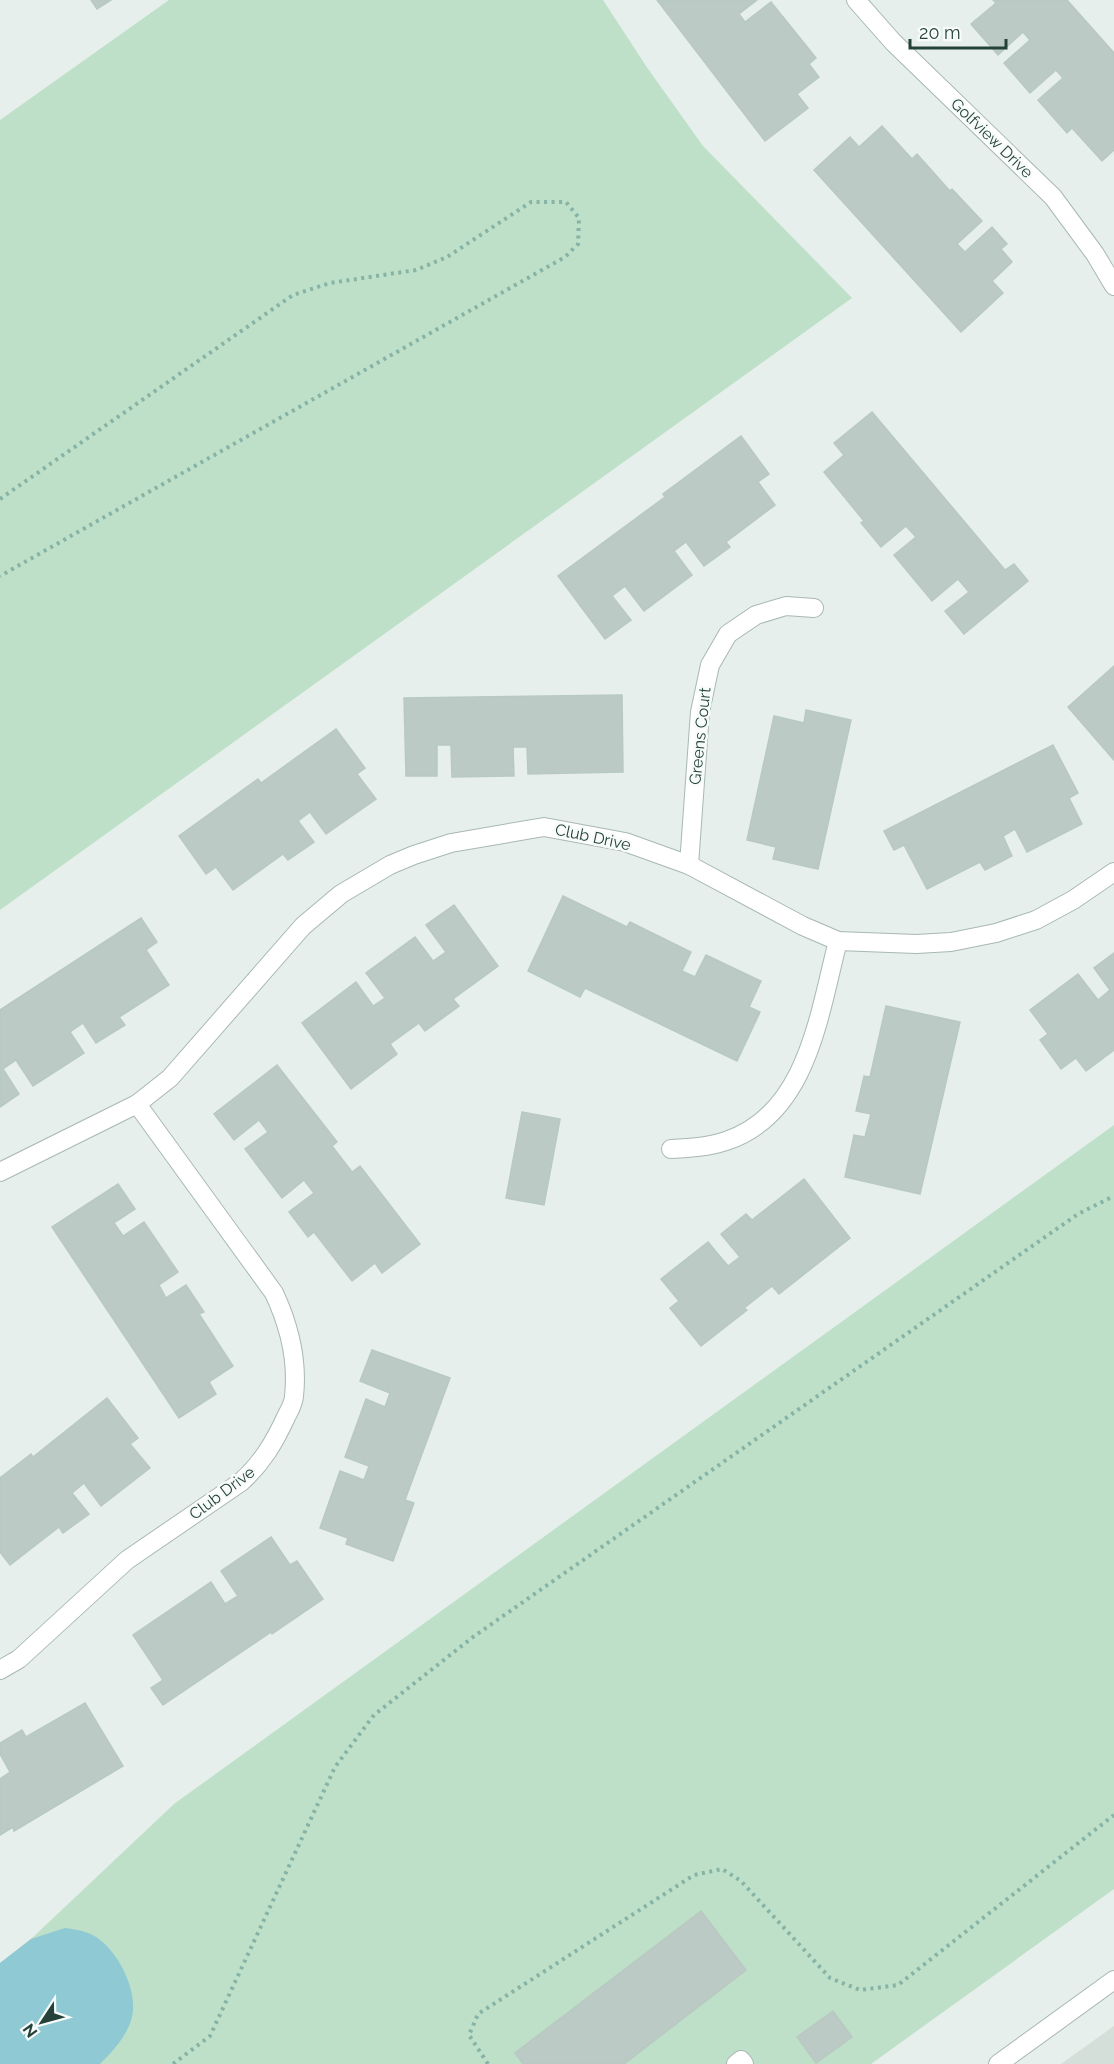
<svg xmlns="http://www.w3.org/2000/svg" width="1114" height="2064" font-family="Raleway,sans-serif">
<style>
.built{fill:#d4dfda}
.green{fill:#bfe0c8}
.water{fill:#8ec9d4}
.building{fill:#bbcac4;stroke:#b8c9c2;stroke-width:1.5}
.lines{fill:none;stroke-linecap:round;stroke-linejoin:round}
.minor-casing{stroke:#a8b8b2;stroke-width:20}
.path{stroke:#86b3a5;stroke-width:4;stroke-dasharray:3 4.5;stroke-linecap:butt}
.minor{stroke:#fff;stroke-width:18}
.labels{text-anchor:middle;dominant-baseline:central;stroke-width:5;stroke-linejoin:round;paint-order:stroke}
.street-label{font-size:16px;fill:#24423a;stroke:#f7fbf9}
</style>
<rect width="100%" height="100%" fill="#e6efeb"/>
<polygon class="built" points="1114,2026 1114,2064 1061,2064"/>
<g class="green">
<polygon points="169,0 603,0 646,66 703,146 852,298 0,910 0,120"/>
<polygon points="1114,1125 1114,1889 871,2064 0,2064 0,1963 31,1939 174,1804"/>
</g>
<path class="water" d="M65,1928C72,1929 80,1930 88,1933C113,1942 135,1983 133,2009C132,2031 114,2050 100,2064H0V1963L31,1939Z"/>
<g class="building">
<polygon points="91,0 111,0 97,9"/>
<polygon points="657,0 757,0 739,14 745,22 771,2 816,58 809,64 819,77 797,94 808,108 765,141"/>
<polygon points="993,0 1067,0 1114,53 1114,150 1102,161 1072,128 1067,133 1038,100 1063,78 1056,70 1030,93 1004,63 1030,40 1023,32 998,55 971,24 996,3"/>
<polygon points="882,126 912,159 917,154 950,191 952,189 982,221 957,244 965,252 992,227 1007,244 1001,249 1012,262 992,281 1003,293 961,332 814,170 850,137 859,147"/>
<polygon points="872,412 1005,570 1014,564 1028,581 964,634 945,611 969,592 958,579 932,601 894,555 916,537 906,526 881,547 861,523 864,521 824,472 844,455 834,443"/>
<polygon points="741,436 769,474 758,482 775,505 726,542 730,547 704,566 686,542 674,551 692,575 644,611 625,586 612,596 631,620 605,639 558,576 665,497 663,494"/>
<polygon points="1114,666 1114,760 1068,707"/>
<polygon points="622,695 623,772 528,774 527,747 513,747 514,776 452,777 451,745 437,745 437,776 406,776 404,698"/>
<polygon points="806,710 851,720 818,869 773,859 776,847 747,840 774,716 804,723"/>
<polygon points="336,729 365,768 357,774 376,799 326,834 310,812 298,821 314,842 288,860 283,854 233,890 216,867 206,874 179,836 258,779 261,783"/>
<polygon points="1053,745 1078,793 1069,798 1082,824 1027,852 1015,829 1003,836 1012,856 985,870 980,862 927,889 904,845 894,850 884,831"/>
<polygon points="563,896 627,927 630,922 691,952 682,971 695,977 706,955 761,981 749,1007 760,1012 737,1061 585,988 580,997 528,971"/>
<polygon points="454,905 498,966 453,999 459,1006 425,1031 419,1023 390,1044 397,1054 351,1089 302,1023 356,982 373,1006 385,998 366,973 415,937 433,961 446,952 426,925"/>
<polygon points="141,918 157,942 146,950 169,985 119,1017 125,1025 96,1043 83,1023 70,1032 84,1053 33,1086 16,1060 3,1069 19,1094 0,1107 0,1010"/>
<polygon points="1114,953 1114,1050 1086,1071 1076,1058 1061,1069 1040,1040 1048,1034 1030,1010 1078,974 1098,1000 1110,990 1094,968"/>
<polygon points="886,1006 960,1022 920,1194 845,1177 854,1135 865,1137 871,1114 856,1111 864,1076 870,1077"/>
<polygon points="277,1065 337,1142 332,1146 352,1172 360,1166 420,1244 382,1273 375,1263 352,1281 314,1232 308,1237 289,1212 314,1193 304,1180 282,1198 245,1149 268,1132 259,1120 234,1140 214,1114"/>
<polygon points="522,1112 560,1119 544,1205 506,1198"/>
<polygon points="804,1179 850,1238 779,1294 772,1286 744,1308 747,1310 701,1346 670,1308 679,1301 661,1279 708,1242 728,1266 740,1257 721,1234 746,1214 752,1220"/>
<polygon points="118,1184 135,1209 114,1223 123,1236 144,1222 178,1272 159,1285 166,1298 186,1285 204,1312 199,1314 233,1366 209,1382 216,1394 179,1418 52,1227"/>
<polygon points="372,1350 450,1378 405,1500 414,1503 393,1561 346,1544 348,1538 320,1528 340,1471 364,1480 369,1466 345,1457 366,1399 385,1407 390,1393 360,1381"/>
<polygon points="107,1398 138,1438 130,1444 150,1468 101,1506 84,1483 72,1493 89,1514 63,1533 59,1527 10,1565 0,1552 0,1478 31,1454 33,1457"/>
<polygon points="271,1537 290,1565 297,1561 323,1599 272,1634 271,1632 163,1705 151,1688 163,1680 133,1635 211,1582 225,1604 238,1596 221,1571"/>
<polygon points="85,1703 123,1766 14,1831 13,1827 0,1835 0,1779 10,1772 0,1754 0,1743 22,1730 26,1737"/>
<polygon points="701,1911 746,1970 624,2064 523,2064 515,2053"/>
<polygon points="833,2011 852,2037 816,2063 797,2037"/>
</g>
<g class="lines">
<g class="minor-casing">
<g id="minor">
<polyline points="856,0 893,42 1053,197 1095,254 1114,286"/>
<polyline points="689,865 700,712 710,665 728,634 756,615 786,606 814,608"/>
<path d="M671,1149C690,1148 708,1147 726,1141C808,1114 819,1013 838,941"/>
<polyline points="0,1172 137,1104 170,1078 303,926 341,894 390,865 414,855 451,843 544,827 625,842 689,865 803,926 838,941 916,944 951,942 996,933 1036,920 1073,900 1114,872"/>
<path d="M0,1670L19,1659L127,1560L241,1482C262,1463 274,1443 286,1417C289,1411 294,1403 294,1396C298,1360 289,1325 274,1293L137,1104"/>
<polyline points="736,2064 741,2060 744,2064"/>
<polyline points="998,2064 1114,1980"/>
</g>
</g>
<g class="path">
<polyline points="0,499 293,295 330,283 416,270 447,257 531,202 566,202 579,218 578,244 565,257 0,576"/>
<polyline points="173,2064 210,2036 335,1767 374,1715 473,1637 1078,1214 1114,1196"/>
<polyline points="488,2064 469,2035 478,2014 694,1875 722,1869 741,1881 830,1978 860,1990 898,1985 1114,1815"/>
</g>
<use href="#minor" class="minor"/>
</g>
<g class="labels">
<g class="street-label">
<text transform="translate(992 138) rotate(44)">Golfview Drive</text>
<text transform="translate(700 736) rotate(-84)">Greens Court</text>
<text transform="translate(593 837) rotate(12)">Club Drive</text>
<text transform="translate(222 1493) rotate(-37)">Club Drive</text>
</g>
</g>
<g transform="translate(42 2022) rotate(234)" stroke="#f7fbf9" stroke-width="4.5" paint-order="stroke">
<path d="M0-4.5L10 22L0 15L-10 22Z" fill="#24423a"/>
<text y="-9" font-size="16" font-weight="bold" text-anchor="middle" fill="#24423a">N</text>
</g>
<path d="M910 39v9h96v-9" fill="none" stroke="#24423a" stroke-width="3"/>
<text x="919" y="39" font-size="18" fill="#24423a" stroke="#f7fbf9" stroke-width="4.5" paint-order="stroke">20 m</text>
</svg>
